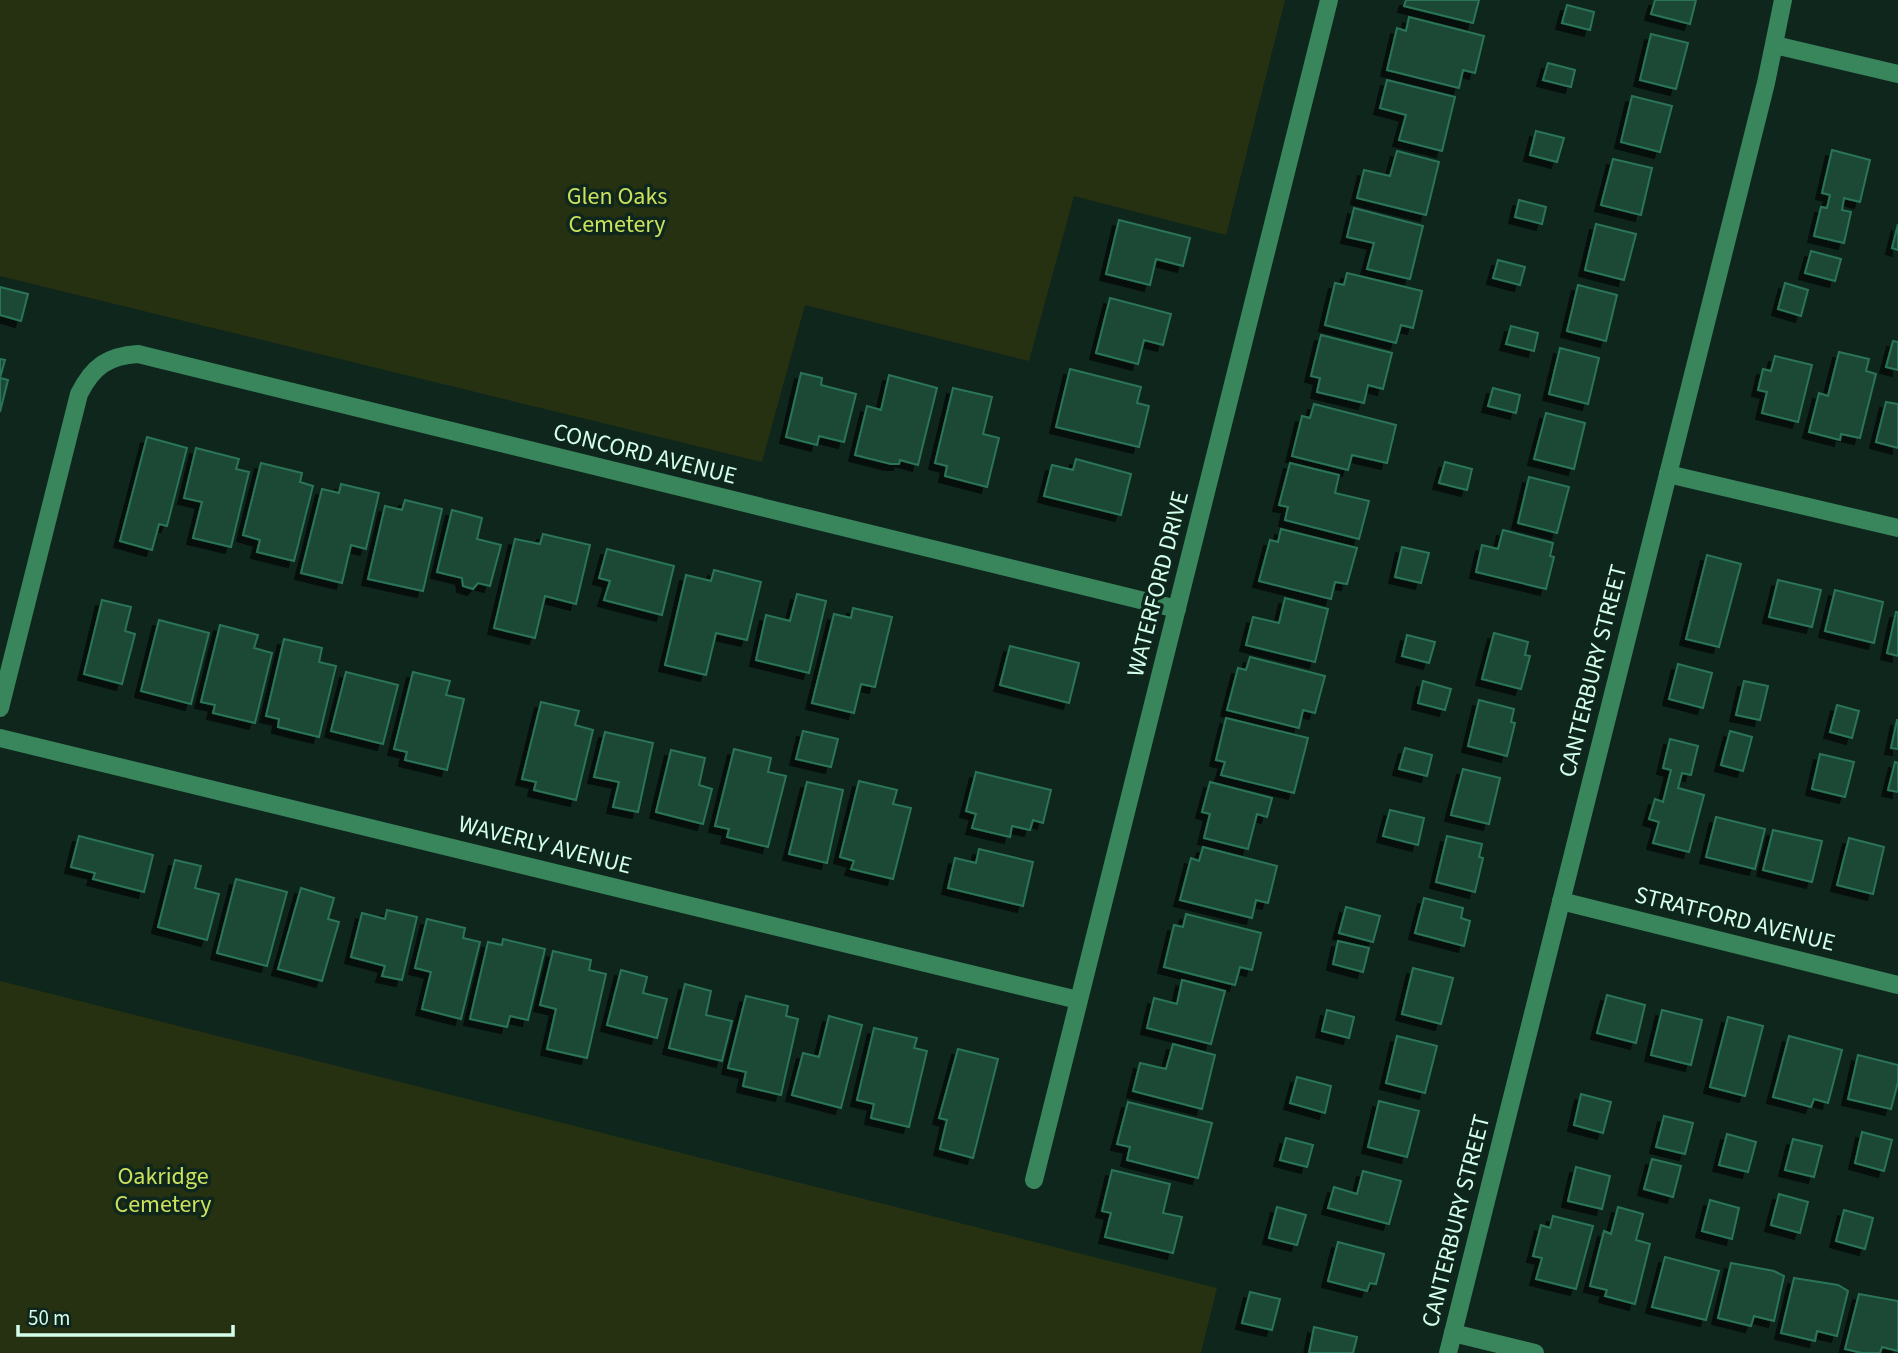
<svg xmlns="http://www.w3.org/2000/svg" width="1898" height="1353" font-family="'Source Sans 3',sans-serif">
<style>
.green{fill:#253111}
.building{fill:#1a4836;stroke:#2c7458;stroke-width:2;filter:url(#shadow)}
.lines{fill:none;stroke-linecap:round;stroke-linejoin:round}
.minor{stroke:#39865c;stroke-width:18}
.labels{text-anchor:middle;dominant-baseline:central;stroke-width:7;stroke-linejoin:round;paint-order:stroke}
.park-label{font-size:24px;fill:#cce25d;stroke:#0f261d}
.street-label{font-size:24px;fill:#d4ffeb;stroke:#0f261d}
</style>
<defs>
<filter id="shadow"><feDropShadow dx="-6" dy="6" stdDeviation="0" flood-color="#0009"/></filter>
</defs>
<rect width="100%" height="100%" fill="#0f261d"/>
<g class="green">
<polygon points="0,0 1285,0 1226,235 1074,196 1029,361 805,305 762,462 0,276"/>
<polygon points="0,981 1217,1288 1201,1353 0,1353"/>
</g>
<g class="building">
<polygon points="1406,0 1479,0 1473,23 1404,6"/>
<polygon points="1655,0 1696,0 1690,24 1651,14"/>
<polygon points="1567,5 1594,12 1590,30 1562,23"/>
<polygon points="1409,17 1484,36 1475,73 1463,70 1459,88 1387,70 1397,28 1406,31"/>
<polygon points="1651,34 1688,43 1676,89 1640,80"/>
<polygon points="1548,63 1575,70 1571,87 1543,80"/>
<polygon points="1387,80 1455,97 1442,151 1399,140 1406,115 1380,108"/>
<polygon points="1632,96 1672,106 1660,152 1621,142"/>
<polygon points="1536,131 1564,138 1557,162 1530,155"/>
<polygon points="1832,150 1870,160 1860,202 1844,198 1842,210 1851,212 1844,243 1814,236 1821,207 1827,208 1830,195 1822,193"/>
<polygon points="1397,151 1439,162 1426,215 1357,198 1364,170 1390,176"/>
<polygon points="1613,159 1652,168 1641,215 1601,205"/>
<polygon points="1519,200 1546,207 1542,224 1515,217"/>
<polygon points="1354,208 1423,226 1410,279 1367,269 1374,243 1347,237"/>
<polygon points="1119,220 1190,238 1183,266 1156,259 1150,285 1106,274"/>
<polygon points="1596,224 1636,234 1624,280 1585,270"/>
<polygon points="1898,224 1898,250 1892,248"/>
<polygon points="1811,251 1841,259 1835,281 1805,273"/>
<polygon points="1498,260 1525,267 1520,285 1493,278"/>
<polygon points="1347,273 1422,291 1413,328 1401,325 1396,343 1325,325 1335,283 1344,285"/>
<polygon points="1785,283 1808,290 1801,316 1778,309"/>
<polygon points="1578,285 1617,295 1606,341 1567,331"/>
<polygon points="0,287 28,294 21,321 0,315"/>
<polygon points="1110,298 1171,314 1163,345 1144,340 1138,364 1096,353"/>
<polygon points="1511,326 1538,333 1534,351 1506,344"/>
<polygon points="1321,335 1392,353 1383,389 1368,385 1364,403 1317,392 1320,378 1311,376"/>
<polygon points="1893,341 1898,342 1898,370 1886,367"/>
<polygon points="1560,348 1599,358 1588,404 1549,394"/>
<polygon points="1839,352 1869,359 1866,371 1876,374 1860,438 1841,434 1840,440 1809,432 1819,393 1828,396"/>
<polygon points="1775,356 1812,365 1798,422 1762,413 1767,392 1758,390 1763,369 1771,371"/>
<polygon points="0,359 5,360 0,378 8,380 0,412"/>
<polygon points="1070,369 1141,387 1137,403 1149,406 1139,447 1056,427"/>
<polygon points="801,373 822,378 821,385 856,394 844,442 819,436 817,445 786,437"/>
<polygon points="889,375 937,388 918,465 900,460 899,464 891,464 855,455 867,406 881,410"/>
<polygon points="953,388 992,397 983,434 999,438 987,487 945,476 947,466 935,463"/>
<polygon points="1493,388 1520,395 1516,413 1488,406"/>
<polygon points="1886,402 1898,404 1898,448 1876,442"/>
<polygon points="1314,404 1396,425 1387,463 1352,455 1348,470 1292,456 1302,416 1310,418"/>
<polygon points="1546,413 1585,423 1574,469 1534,459"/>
<polygon points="147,437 187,448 167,526 159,524 152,550 120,541"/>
<polygon points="196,448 239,459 236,469 249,472 231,547 193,538 202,502 184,498"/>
<polygon points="1076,459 1131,474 1121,515 1044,496 1052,465 1073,470"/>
<polygon points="1445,462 1472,469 1467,490 1439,483"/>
<polygon points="261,463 302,473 300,482 313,486 294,561 257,552 260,540 243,535"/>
<polygon points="1290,463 1339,475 1335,493 1369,501 1359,539 1285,520 1288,507 1279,505"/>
<polygon points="1529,477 1569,487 1557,533 1518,523"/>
<polygon points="341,484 379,493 366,549 351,545 342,583 301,573 322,489 339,493"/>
<polygon points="405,500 442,509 423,591 368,579 385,506 402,510"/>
<polygon points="452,510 482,518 477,539 501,545 490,586 478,583 473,589 463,586 462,578 437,572"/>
<polygon points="1281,529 1357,548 1347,584 1335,582 1331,599 1259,581 1270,540 1278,542"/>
<polygon points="1503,530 1553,543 1550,556 1554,557 1546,589 1476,572 1482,545 1498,549"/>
<polygon points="543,534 590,545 576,604 545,596 535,638 494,628 515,539 540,544"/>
<polygon points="1402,547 1429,553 1421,583 1395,577"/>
<polygon points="607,549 674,566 662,615 604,600 610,581 599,578"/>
<polygon points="1707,555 1741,564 1719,647 1686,639"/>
<polygon points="714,570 761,582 747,640 716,633 706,675 665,665 686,575 711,581"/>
<polygon points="1778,580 1821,590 1812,627 1769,617"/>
<polygon points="1835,590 1883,602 1874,643 1825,631"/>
<polygon points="797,594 826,601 809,673 756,660 766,615 790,621"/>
<polygon points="1285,598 1328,609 1315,662 1246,645 1253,617 1279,623"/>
<polygon points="102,600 131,607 125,631 135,634 122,684 84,674"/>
<polygon points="853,608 892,617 875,687 861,684 854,713 812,703 834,614 851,618"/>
<polygon points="1896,612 1898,612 1898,656 1887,653"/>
<polygon points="159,620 209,633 191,704 141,691"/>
<polygon points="220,625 258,635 254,648 272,653 255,723 213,713 215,705 201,702"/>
<polygon points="1494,633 1528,642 1525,655 1530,656 1521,689 1482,679"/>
<polygon points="1407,635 1435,642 1429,663 1402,656"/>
<polygon points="284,639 322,648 319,662 336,666 319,737 278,727 279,719 266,716"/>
<polygon points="1010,646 1079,663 1069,703 1000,685"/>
<polygon points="1250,657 1325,676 1315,713 1303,710 1299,728 1227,710 1238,668 1246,670"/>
<polygon points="1678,664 1712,673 1703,708 1669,699"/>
<polygon points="346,672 398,685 383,744 331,731"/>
<polygon points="413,672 450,681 446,695 464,699 447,770 405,760 407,752 394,749"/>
<polygon points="1423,681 1451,689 1445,710 1418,703"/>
<polygon points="1744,681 1768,686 1760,720 1736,715"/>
<polygon points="1479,700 1514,709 1511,722 1515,723 1507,756 1468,746"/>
<polygon points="541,702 579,711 575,725 593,730 576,800 534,790 536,782 522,779"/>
<polygon points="1837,705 1859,711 1852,738 1830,732"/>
<polygon points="1226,718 1308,738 1294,793 1221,775 1225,762 1216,760"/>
<polygon points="1897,720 1898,720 1898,749 1891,748"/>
<polygon points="803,731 838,739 831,767 796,759"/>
<polygon points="1730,731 1752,737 1743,771 1721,765"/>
<polygon points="605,732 653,743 638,812 613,807 619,782 594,777"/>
<polygon points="1670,739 1698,746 1691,775 1682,773 1678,788 1704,795 1689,852 1653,843 1659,822 1649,819 1655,799 1663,802 1671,770 1663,768"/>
<polygon points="1405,748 1432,755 1427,776 1399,769"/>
<polygon points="734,749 771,758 768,772 786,776 768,847 727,837 729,829 715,826"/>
<polygon points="671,750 705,758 699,785 712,789 703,824 656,812"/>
<polygon points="1820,754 1854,762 1845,797 1812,789"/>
<polygon points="1895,762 1898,763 1898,792 1888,790"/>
<polygon points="1463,769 1500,778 1489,824 1451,815"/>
<polygon points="976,772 1051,790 1043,823 1033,820 1030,830 1012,826 1010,837 972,828 976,814 966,811"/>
<polygon points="859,781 897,790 893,804 911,808 893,879 851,869 854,861 840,857"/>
<polygon points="807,782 843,790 827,863 789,854"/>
<polygon points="1210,782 1272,798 1267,817 1257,814 1248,849 1204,838 1210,814 1202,812"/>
<polygon points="1390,810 1424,818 1418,845 1383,836"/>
<polygon points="1716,817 1765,829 1755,869 1706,857"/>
<polygon points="1773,830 1822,841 1812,882 1763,870"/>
<polygon points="79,836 153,855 144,892 93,879 95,873 71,867"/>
<polygon points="1447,836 1482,844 1479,857 1483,858 1475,892 1436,882"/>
<polygon points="1849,838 1884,847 1873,894 1837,885"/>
<polygon points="1203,847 1277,866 1268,903 1256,900 1252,918 1180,900 1191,858 1199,861"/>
<polygon points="979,849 1033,862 1023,906 948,888 955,858 976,863"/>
<polygon points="175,860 201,866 195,888 219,894 207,940 158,927"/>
<polygon points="236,879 287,892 267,966 217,953"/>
<polygon points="301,888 334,898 328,919 339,922 322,981 278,969"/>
<polygon points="1424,898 1463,908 1461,918 1470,921 1464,946 1415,933"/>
<polygon points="1346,907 1380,916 1373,942 1339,933"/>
<polygon points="387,910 417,917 402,980 382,976 385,966 351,957 362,913 385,919"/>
<polygon points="1186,914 1261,933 1252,970 1240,967 1235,985 1164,967 1174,925 1183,927"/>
<polygon points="427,919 465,928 463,938 480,942 461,1019 422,1009 431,972 415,968"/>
<polygon points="503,939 545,949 528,1020 510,1016 507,1027 470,1019 488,942 502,945"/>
<polygon points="1338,941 1369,948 1363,972 1333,964"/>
<polygon points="553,951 591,960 589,970 606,974 587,1058 547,1049 556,1009 540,1005"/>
<polygon points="1413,968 1453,978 1441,1024 1402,1014"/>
<polygon points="621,970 647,977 643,993 667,999 657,1038 607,1025"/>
<polygon points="1182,980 1225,991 1211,1044 1147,1028 1154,998 1177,1004"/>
<polygon points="685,984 711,991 706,1015 732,1021 722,1061 669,1048"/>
<polygon points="1607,995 1645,1005 1636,1043 1597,1033"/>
<polygon points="746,996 788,1006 786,1016 798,1019 781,1095 743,1086 746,1072 728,1068"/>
<polygon points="1327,1010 1354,1017 1349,1038 1322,1031"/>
<polygon points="1662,1010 1702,1020 1691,1065 1651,1055"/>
<polygon points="829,1016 862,1025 841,1108 792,1095 803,1053 819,1057"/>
<polygon points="1728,1017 1763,1026 1745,1096 1710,1087"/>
<polygon points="874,1028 917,1038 914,1048 927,1051 909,1127 871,1118 874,1104 857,1100"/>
<polygon points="1397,1036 1437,1046 1425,1093 1386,1083"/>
<polygon points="1789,1036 1842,1050 1828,1103 1814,1099 1811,1107 1773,1097"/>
<polygon points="1173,1044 1215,1055 1202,1109 1133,1091 1140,1063 1166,1069"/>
<polygon points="958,1049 998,1059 973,1158 940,1149 947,1120 939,1118"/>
<polygon points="1858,1055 1898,1065 1898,1082 1891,1109 1848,1099"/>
<polygon points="1297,1077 1331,1086 1325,1113 1290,1103"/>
<polygon points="1581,1094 1611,1102 1603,1133 1574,1125"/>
<polygon points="1379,1101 1419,1111 1407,1157 1368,1147"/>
<polygon points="1128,1102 1212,1123 1198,1178 1127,1160 1130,1147 1117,1144"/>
<polygon points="1664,1116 1693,1123 1685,1154 1656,1147"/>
<polygon points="1862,1132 1892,1140 1884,1171 1855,1163"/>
<polygon points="1727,1134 1756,1142 1748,1172 1719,1165"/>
<polygon points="1286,1138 1313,1145 1307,1167 1280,1160"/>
<polygon points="1793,1139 1822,1146 1814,1177 1785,1170"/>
<polygon points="1652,1159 1681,1166 1673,1197 1644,1189"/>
<polygon points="1576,1167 1610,1176 1602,1209 1568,1201"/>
<polygon points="1112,1170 1170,1184 1163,1213 1182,1217 1173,1253 1105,1237 1111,1213 1102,1211"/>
<polygon points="1363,1171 1401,1181 1389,1224 1328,1208 1334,1187 1357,1194"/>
<polygon points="1779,1194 1808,1202 1800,1233 1771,1225"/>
<polygon points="1710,1200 1739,1208 1732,1239 1702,1231"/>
<polygon points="1277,1207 1306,1215 1297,1245 1269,1238"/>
<polygon points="1618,1207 1643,1214 1636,1240 1650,1244 1635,1304 1605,1296 1607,1290 1590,1286 1604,1231 1611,1234"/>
<polygon points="1844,1210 1873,1218 1865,1249 1836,1241"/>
<polygon points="1553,1216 1593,1226 1576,1289 1536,1279 1542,1258 1533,1256 1541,1225 1550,1228"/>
<polygon points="1338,1242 1384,1254 1376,1284 1370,1283 1367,1291 1328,1281"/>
<polygon points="1665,1257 1719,1271 1706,1320 1652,1307"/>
<polygon points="1731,1263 1774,1271 1784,1276 1774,1321 1754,1316 1751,1326 1718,1318"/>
<polygon points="1794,1278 1838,1285 1848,1291 1837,1336 1817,1331 1815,1341 1781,1333"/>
<polygon points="1250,1292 1280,1299 1272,1330 1242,1323"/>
<polygon points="1859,1294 1898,1301 1898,1351 1882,1347 1880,1353 1862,1353 1845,1349"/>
<polygon points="1314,1327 1357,1337 1353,1353 1309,1353"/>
</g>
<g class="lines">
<g class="minor">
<polyline points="1775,45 1898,74"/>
<polyline points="1668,474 1898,528"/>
<path d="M0,708L79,394C93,366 108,356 138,354L1177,609"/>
<polyline points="0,738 1078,1000"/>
<polyline points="1561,901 1898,985"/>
<polyline points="1034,1180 1329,0"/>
<polyline points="1453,1333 1535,1353"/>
<polyline points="1448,1353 1766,83 1783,0"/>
</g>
</g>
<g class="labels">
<g class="park-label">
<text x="617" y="196">Glen Oaks<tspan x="617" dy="28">Cemetery</tspan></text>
<text x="163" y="1176">Oakridge<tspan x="163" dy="28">Cemetery</tspan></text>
</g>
<g class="street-label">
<text transform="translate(645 454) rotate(14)">CONCORD AVENUE</text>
<text transform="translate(1158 584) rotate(-76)">WATERFORD DRIVE</text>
<text transform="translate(1593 671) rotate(-76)">CANTERBURY STREET</text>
<text transform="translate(545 845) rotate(14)">WAVERLY AVENUE</text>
<text transform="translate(1735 919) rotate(14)">STRATFORD AVENUE</text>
<text transform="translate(1456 1221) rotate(-76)">CANTERBURY STREET</text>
</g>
</g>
<path d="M18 1325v10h215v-10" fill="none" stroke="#d4ffeb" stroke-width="3.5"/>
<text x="28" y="1325" font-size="21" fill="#d4ffeb" stroke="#0f261d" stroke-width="5" paint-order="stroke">50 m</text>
</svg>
